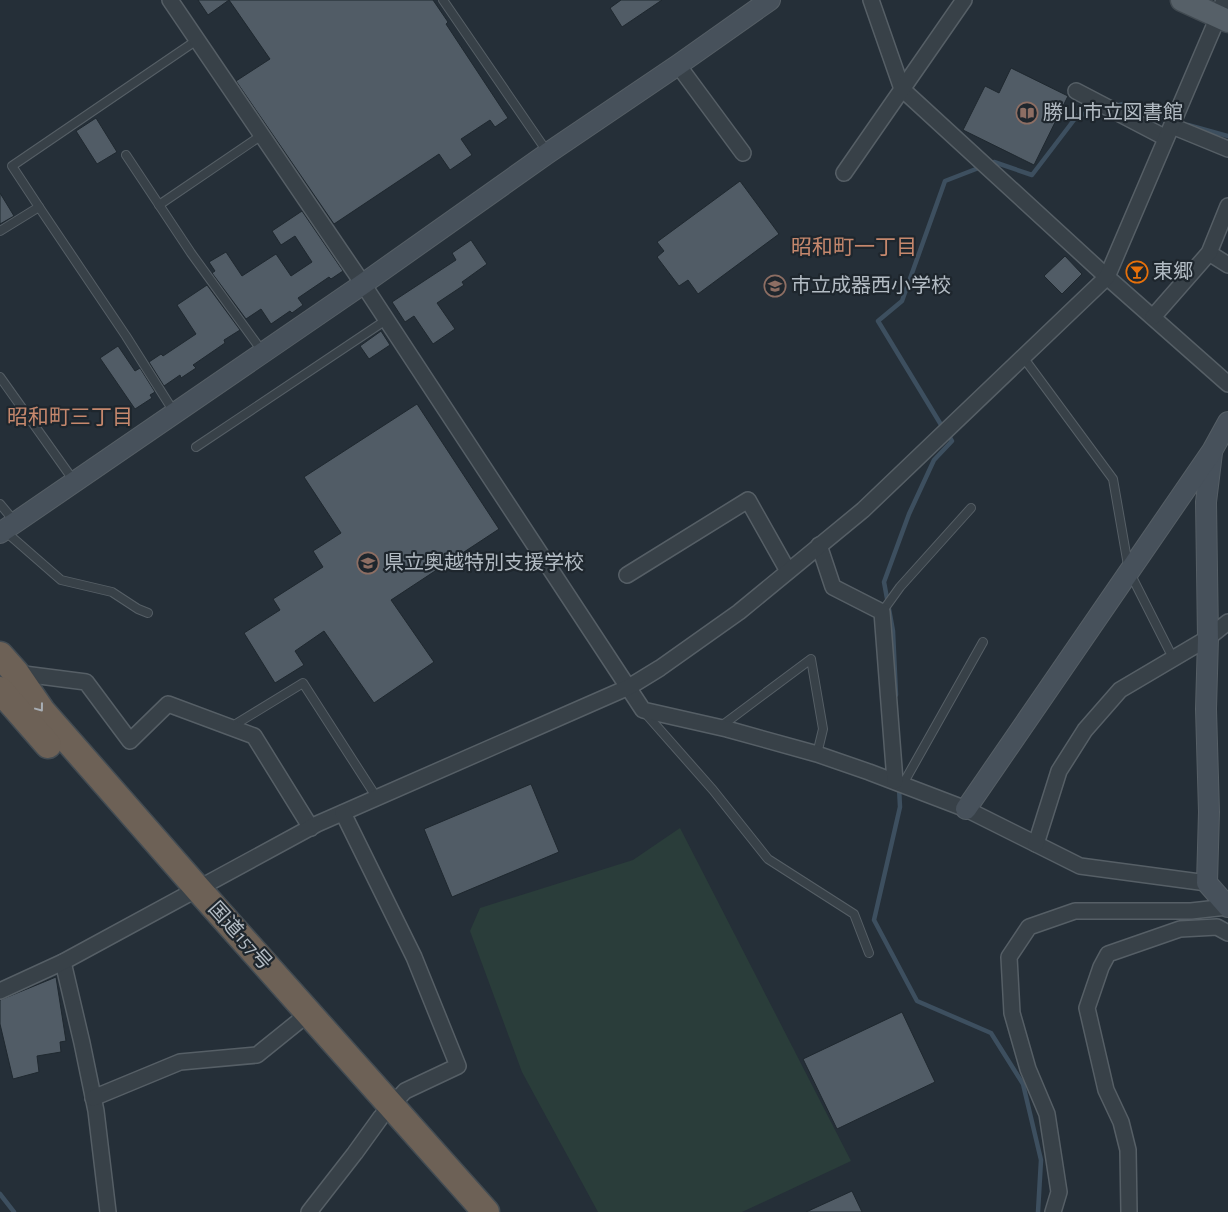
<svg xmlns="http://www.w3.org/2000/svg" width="1228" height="1212" font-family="'Alegreya Sans','Noto Sans JP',sans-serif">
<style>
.green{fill:#2a3d3a}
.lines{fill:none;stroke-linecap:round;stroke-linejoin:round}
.stream{stroke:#3d4f5f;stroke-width:4.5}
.building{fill:#515c66;stroke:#1f282f}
.lane-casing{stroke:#565f66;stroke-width:10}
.street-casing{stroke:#565f66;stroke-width:18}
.secondary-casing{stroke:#565f66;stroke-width:22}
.primary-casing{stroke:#414a51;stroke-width:25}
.highway-casing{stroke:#434c53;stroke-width:29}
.lane{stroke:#384148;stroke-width:8}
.street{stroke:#384148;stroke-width:15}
.secondary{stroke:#47515b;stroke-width:20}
.primary{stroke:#566068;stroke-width:22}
.highway{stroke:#6d6156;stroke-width:26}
.oneway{stroke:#a8aeb4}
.labels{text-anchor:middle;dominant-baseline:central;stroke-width:4.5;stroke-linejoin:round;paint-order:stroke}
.poi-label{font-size:20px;fill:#b3bcc4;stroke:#1e262d;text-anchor:start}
.street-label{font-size:20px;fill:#b3bcc4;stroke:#1e262d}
.neighbourhood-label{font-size:21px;fill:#c6886d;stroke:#1e262d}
</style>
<rect width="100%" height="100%" fill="#252f38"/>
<polygon class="green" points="680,828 851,1161 742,1212 598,1212 522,1072 470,931 480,908 633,860"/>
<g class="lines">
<g class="stream">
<polyline points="1115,106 1123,104 1171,121"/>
<polyline points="1188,125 1228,136"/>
<polyline points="943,428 878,321 902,301 945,181 994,162 1032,175 1077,116 1102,109"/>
<polyline points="896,695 893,631 884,582 909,514 934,460 952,441 948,434"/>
<polyline points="899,787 900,807 874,920 917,1001 991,1033 1023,1084 1041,1160 1038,1212"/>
<polyline points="0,1194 14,1212"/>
</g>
</g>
<g class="building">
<polygon points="198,0 229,0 208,15"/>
<polygon points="229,0 433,0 448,22 446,24 508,118 495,127 490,120 461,139 472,155 450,170 439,154 334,224 236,81 270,59"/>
<polygon points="621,0 662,0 622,27 610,8"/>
<polygon points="1011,68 1068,96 1034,165 963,130 985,86 999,93"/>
<polygon points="96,118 117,152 97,164 76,131"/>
<polygon points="740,181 779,234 698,294 688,280 679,286 657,257 664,251 657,242"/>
<polygon points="0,193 14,216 0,224"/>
<polygon points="302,211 343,271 331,279 329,277 298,298 303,305 292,313 290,311 271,324 261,309 246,319 212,273 215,271 209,262 226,252 242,276 276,254 291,276 312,262 295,236 281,245 272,231"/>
<polygon points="471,240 487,264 462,282 464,285 437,303 455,329 433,344 414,316 405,322 392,302 456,260 452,253"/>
<polygon points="1065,256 1082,274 1062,294 1044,276"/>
<polygon points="207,285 240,330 224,340 225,343 193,365 196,368 181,378 180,375 164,386 149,362 161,354 163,356 196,334 177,305"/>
<polygon points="381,331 390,345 369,359 360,346"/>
<polygon points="118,346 135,371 140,368 155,392 150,395 152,398 135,409 100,358"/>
<polygon points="417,404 499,529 391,600 434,662 374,703 324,631 295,651 304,665 275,683 244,633 280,610 273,599 323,567 313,551 341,533 304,477"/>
<polygon points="531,784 559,852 452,897 424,829"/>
<polygon points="56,977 66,1041 60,1042 61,1052 37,1056 39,1072 13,1079 0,1024 0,1000"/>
<polygon points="902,1012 935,1082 837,1129 803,1059"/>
<polygon points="852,1191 862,1212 806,1212"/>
</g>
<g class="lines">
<g class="lane-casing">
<g id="lane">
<polyline points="443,0 548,153"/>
<polyline points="126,155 191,253 262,351"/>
<polyline points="159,205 262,135"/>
<polyline points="39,207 12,166 197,40"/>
<polyline points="0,231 39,207 126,336 174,412"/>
<polyline points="1023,357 1113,479 1129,571 1173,658"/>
<polyline points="0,377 74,481"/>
<polyline points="196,447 386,320"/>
<polyline points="0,504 15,522"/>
<polyline points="6,532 61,580 112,592 138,609 148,613"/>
<polyline points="882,612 900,587 971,508"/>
<polyline points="646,714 713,790 768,859 854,914 869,953"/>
<polyline points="231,727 303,683 377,798"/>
<polyline points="720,727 811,659 823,729 817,754"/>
<polyline points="903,784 983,642"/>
</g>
</g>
<g class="street-casing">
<g id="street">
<polyline points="170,0 363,284 643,710 727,729 817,754 869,772 966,809 1080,866 1207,883"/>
<polyline points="871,0 902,89 1107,277 1228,384"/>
<polyline points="678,65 743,153"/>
<polyline points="1076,91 1166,138"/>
<polyline points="1172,126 1228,149"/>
<polyline points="844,173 964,0"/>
<polyline points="1209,253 1228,265"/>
<polyline points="1153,317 1209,253 1228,206"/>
<polyline points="819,545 833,587 882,612 895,781"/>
<polyline points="627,575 748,500 788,571"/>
<polyline points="16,673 86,682 130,741 168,704 254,736 311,828"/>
<polyline points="1036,844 1059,771 1085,730 1120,690 1208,638 1228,622"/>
<polyline points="63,962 82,1043 96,1111 108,1212"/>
<polyline points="0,991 63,962 317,824 629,687 660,668 739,612 863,510 1107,277 1218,17 1224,0"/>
<polyline points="93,1098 180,1062 257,1055 309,1013"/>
<polyline points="309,1212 355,1153 381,1117 405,1091 458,1066 414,957 343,813"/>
<polyline points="1053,1212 1059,1192 1047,1114 1028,1069 1012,1013 1009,957 1029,927 1075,911 1191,911 1227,907"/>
<polyline points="1129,1212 1128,1150 1121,1122 1106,1090 1087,1008 1101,967 1108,954 1180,929 1217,927 1228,933"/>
</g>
</g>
<g class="secondary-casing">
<g id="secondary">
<polyline points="1212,453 1206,502 1208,638 1206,709 1209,812 1207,883 1228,907"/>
<polyline points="0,533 363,284 548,153 678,65 770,0"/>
<polyline points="966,809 1212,451 1228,422"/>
</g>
</g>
<g class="primary-casing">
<polyline id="primary" points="1182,0 1228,21"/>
</g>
<g class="highway-casing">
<g id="highway">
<polyline points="0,655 16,673 42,711 198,889 486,1212"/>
<polyline points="0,690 48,745"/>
</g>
</g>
<use href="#lane" class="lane"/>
<use href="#street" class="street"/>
<use href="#secondary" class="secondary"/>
<use href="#primary" class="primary"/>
<use href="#highway" class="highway"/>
</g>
<defs><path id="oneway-chevron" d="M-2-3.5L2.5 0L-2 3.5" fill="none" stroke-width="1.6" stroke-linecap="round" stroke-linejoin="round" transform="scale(1.25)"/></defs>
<use class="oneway" href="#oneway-chevron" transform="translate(40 708) rotate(53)"/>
<defs>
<g id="library-ring" transform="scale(1.125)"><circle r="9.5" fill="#1e262d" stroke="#8d6e63" stroke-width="1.5"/><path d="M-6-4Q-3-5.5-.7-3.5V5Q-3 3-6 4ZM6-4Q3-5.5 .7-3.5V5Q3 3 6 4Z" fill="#8d6e63"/></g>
<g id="bar-ring" transform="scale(1.125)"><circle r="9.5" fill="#1e262d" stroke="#e8710a" stroke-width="1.5"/><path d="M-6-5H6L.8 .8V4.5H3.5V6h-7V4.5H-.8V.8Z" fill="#e8710a"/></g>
<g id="school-ring" transform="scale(1.125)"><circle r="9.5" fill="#1e262d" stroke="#8d6e63" stroke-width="1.5"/><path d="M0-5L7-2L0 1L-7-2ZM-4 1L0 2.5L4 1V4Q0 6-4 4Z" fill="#8d6e63"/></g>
</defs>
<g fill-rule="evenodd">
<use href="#library-ring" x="1027" y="113"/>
<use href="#bar-ring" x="1137" y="272"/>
<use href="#school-ring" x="775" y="286"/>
<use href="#school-ring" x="368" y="563"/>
</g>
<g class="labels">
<g class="poi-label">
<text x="1043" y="113">勝山市立図書館</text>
<text x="1153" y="272">東郷</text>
<text x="791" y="286">市立成器西小学校</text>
<text x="384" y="563">県立奥越特別支援学校</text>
</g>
<g class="street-label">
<text transform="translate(240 936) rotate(48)">国道157号</text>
</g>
<g class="neighbourhood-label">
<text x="854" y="247">昭和町一丁目</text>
<text x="70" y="417">昭和町三丁目</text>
</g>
</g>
</svg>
